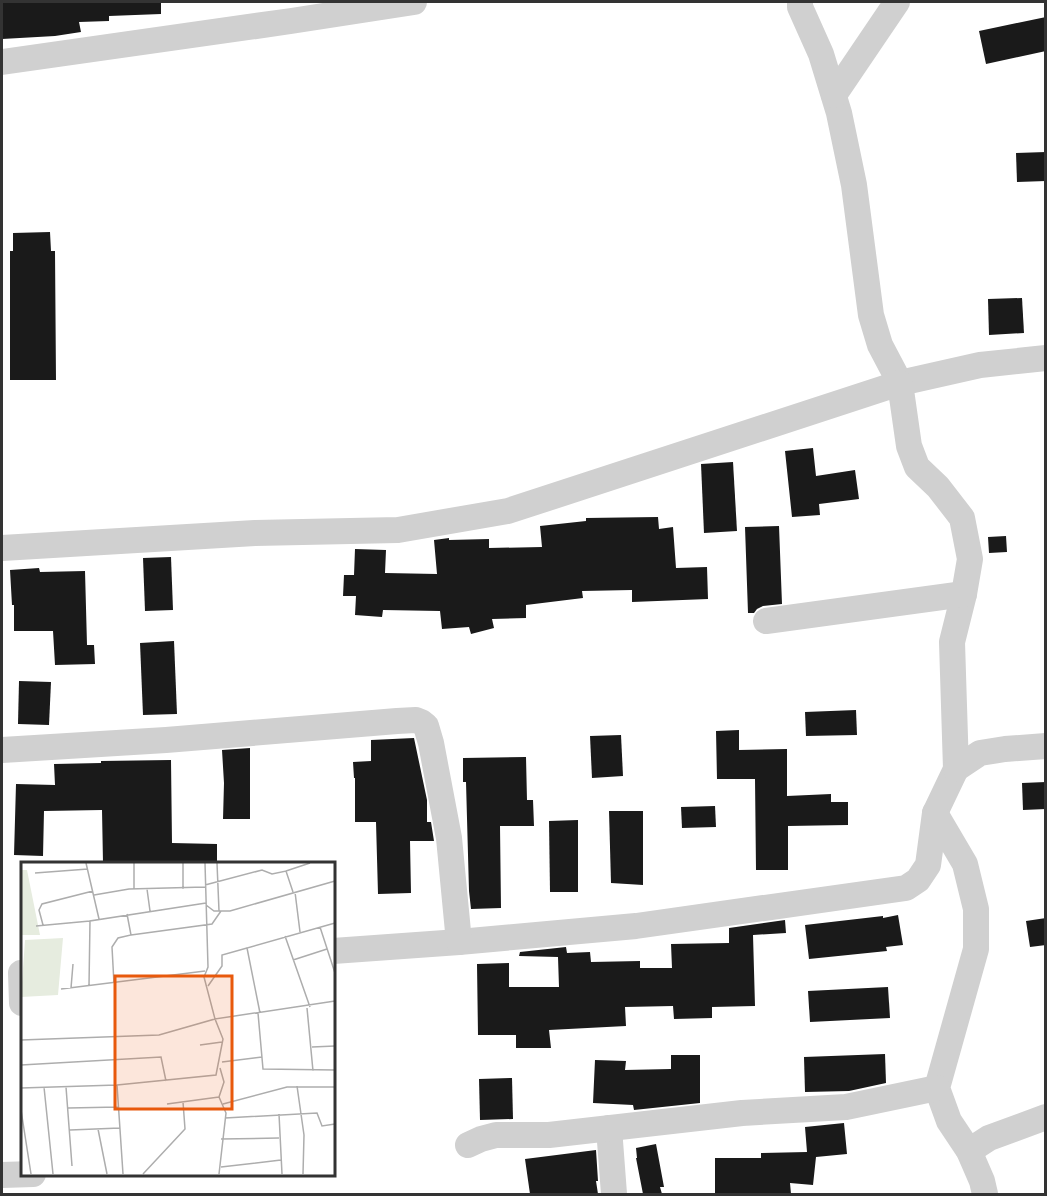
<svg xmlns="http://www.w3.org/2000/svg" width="1047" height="1196" font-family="Arial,sans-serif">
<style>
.building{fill:#1a1a1a}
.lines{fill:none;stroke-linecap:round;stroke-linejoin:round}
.minor{stroke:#d0d0d0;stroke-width:26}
.inset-road{fill:none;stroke:#adadad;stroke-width:1.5}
.view{fill:#e8590c;fill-opacity:0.15;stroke:#e8590c;stroke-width:3}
.inset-edge{fill:none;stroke:#333;stroke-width:3}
</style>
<rect width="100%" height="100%" fill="#fff"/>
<g class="building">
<polygon points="2,2 161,2 161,14 109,16 109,21 79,22 81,32 55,36 2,39"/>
<polygon points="1046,17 1046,51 986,64 979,31"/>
<polygon points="1046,152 1046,181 1017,182 1016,153"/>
<polygon points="50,232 51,251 55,251 56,380 10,380 10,251 13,251 13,233"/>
<polygon points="1022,298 1024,333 989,335 988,299"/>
<polygon points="813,448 816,476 855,470 859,499 819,504 820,515 792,517 785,451"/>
<polygon points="733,462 737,531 704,533 701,464"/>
<polygon points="658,517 659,529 673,527 676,568 707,567 708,599 632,602 632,590 582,591 583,598 526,605 526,618 492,619 494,628 471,634 469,627 442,629 440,611 383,610 382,617 355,615 356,596 343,596 344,575 354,575 355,549 386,550 385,573 437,574 434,540 449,538 449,540 489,539 489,548 542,547 540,526 586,521 586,518"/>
<polygon points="779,526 782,604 763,606 757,609 754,613 748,613 745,527"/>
<polygon points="1006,536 1007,552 989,553 988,537"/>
<polygon points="171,557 173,610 145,611 143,558"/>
<polygon points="39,568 40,572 85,571 87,645 94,645 95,664 55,665 53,631 14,631 14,605 12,605 10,570"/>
<polygon points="174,641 177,714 143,715 140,643"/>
<polygon points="19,681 51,682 49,725 18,724"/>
<polygon points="856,710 857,735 806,736 805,712"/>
<polygon points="739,730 739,750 787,749 787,796 831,794 831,802 848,802 848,825 788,826 788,870 756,870 755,779 717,779 716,731"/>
<polygon points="621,735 623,776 592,778 590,736"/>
<polygon points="414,738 427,800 427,822 431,822 434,841 410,841 411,893 378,894 376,822 355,822 355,778 354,778 353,762 371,761 371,740"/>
<polygon points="250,748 250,819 223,819 224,783 222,750"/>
<polygon points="526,757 527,800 533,800 534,826 500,826 501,908 471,909 469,891 466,782 463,782 463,758"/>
<polygon points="171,760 172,843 217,844 217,863 103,863 102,810 44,811 43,856 14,855 16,784 55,785 54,764 101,763 101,761"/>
<polygon points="1046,782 1046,809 1023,810 1022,783"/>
<polygon points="715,806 716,827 682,828 681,807"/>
<polygon points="609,811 643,811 643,885 611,883"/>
<polygon points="578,820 578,892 550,892 549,821"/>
<polygon points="898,915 903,945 886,947 887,951 809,959 805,925 883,916 883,918"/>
<polygon points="1046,918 1046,945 1030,947 1026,921"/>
<polygon points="785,920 786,933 753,935 755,1006 712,1007 712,1018 674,1019 673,1006 625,1007 626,1026 549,1030 551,1048 516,1048 516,1035 478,1035 477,964 509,963 509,987 559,987 558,957 519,956 520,952 566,947 567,953 590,952 591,962 640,961 640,968 672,968 671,944 729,943 729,928"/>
<polygon points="888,987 890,1018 810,1022 808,991"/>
<polygon points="885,1054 886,1083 849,1091 805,1092 804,1057"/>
<polygon points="671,1055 700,1055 700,1103 634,1110 633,1105 593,1103 595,1060 626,1061 625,1070 671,1069"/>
<polygon points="512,1078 513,1119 480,1120 479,1079"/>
<polygon points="844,1123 847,1154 816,1157 813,1185 790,1183 791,1194 715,1194 715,1158 761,1158 761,1153 807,1152 805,1127"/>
<polygon points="656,1144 664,1187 660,1187 662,1194 643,1194 636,1158 637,1158 636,1148"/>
<polygon points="596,1150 598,1181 596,1181 598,1194 530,1194 525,1159"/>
</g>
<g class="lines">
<g class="minor">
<polyline points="800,2 800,7 821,54 839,113 854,185 871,315 880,345 900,383 980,365 1046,358"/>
<polyline points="2,62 291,21 414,2"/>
<polyline points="834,95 897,2"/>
<polyline points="2,548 255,533 398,530 508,511 900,383 909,446 917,467 938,487 962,518 970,559 964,594 952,642 956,769 935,813 928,865 918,880 906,888 636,926 459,942 333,951"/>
<polyline points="766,621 964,594"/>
<polyline points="2,750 166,740 397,721 416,720 421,722 426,726 431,743 449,838 459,942"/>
<polyline points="956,769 980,753 1005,749 1046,746"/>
<polyline points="935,813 965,864 976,909 976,949 937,1088 949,1121 969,1151 982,1181 985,1194"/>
<polyline points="21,973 22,1003"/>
<polyline points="609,1128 614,1194"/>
<polyline points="468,1145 481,1139 496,1135 549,1135 742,1113 846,1107 937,1088"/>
<polyline points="969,1151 989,1138 1046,1117"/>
<polyline points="2,1175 33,1174"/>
</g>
</g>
<g transform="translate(21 862)">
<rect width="314" height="314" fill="#fff"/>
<path d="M0,8H6L19,73H0ZM42,76L37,133L0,135L4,78Z" fill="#e6ecdf"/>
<path class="inset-road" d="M65,1L78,57M162,1V27M184,1L187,105L183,115L194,157L314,139M196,1L198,49M265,9L289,1M14,11L67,7M184,23L241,8L251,12L265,9L272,30M113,27V1M126,27L129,49M274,30L279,70M73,33L108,27L184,25M185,43L193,49H209L314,19M22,63L18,48L21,42L72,29M15,64L69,59M299,65L314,111M110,73L191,62L200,49M264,74L289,145M272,98L306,87M93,122L91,85L97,76L110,73L106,52M68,124L69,59L185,41M187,124L201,104V93L226,86M50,126L52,102M40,127L184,109M286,146L292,209M237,151L242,207L314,208M239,151L226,86L314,61M0,178L138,173L194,157L202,177L195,213L96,223L0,226M179,183L201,180M291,185L314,184M201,200L241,195M0,203L140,195L145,219M96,223L102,312M276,224L283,273L282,312M23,225L32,312M45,225L51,304M146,242L198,235M202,242L266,225H314M47,246L98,245M0,248L10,312M258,252L261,312M204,256L296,251L301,264L314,262M77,267L86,312M49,268L99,266M200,277L258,276M200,305L260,298M122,312L164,267L162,240M198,312L205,251L198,235L203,220L199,206"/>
<path class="view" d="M94,114H211V247H94Z"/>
<rect width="314" height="314" class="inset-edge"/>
</g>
<rect width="1047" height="1196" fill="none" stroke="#333333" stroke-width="6"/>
</svg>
